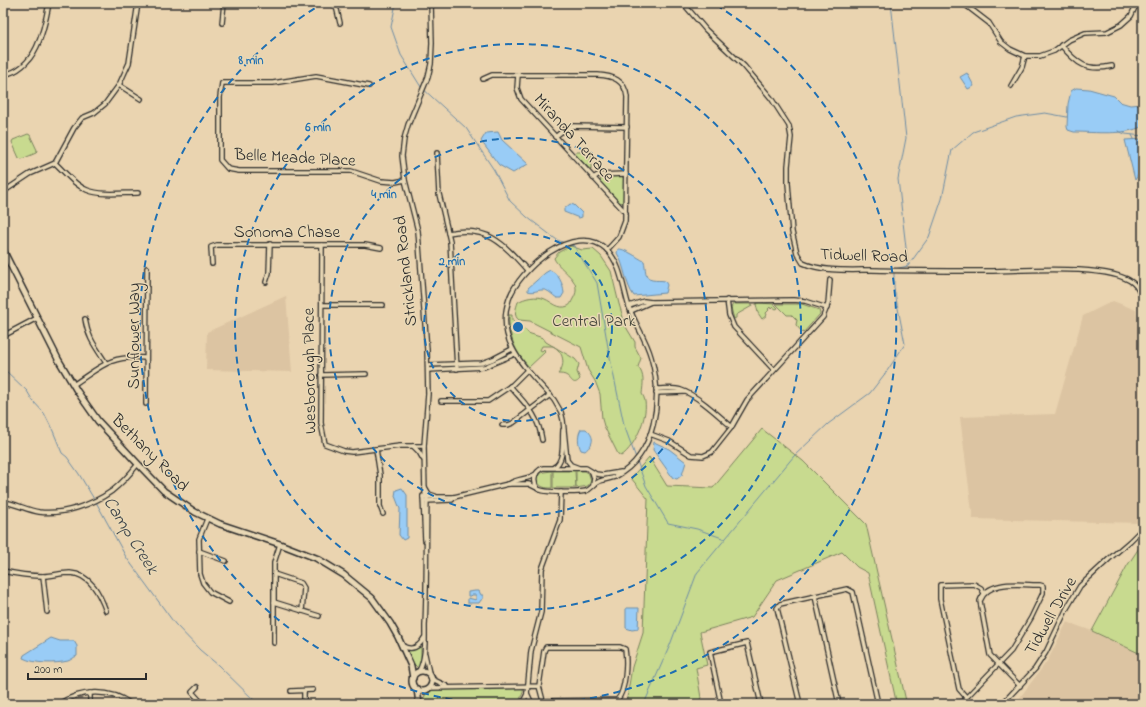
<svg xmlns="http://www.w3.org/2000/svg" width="1146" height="707" font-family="'Indie Flower',sans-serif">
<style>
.built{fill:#dcc4a2}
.green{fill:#c8da8f;stroke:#7a825d}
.water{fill:#99ccf6;stroke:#6d8ca5}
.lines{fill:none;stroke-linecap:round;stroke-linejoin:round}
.stream{stroke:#6d8ca5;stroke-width:1}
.street-casing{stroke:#2b2b2b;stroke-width:6}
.secondary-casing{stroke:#2b2b2b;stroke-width:8}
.street{stroke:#e9d8b5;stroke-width:3.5}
.secondary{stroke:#e9d8b5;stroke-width:5}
.ring{fill:none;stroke:#1f6fb2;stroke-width:2;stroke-dasharray:7 5}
.labels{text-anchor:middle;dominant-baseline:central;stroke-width:3;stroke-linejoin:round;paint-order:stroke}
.street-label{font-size:17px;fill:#2b2b2b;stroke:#e9d8b5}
.park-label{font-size:17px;fill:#43453a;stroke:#e9d8b5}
.water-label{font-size:18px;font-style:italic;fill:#3c4349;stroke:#e9d8b5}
.centre{fill:#1f6fb2;stroke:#e9d8b5;stroke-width:2}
.ring-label{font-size:12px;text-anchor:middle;font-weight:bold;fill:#1f6fb2;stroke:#e9d8b5;stroke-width:3;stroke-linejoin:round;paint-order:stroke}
</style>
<rect width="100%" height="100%" fill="#ead4b0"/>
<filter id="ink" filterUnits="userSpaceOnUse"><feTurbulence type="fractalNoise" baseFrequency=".025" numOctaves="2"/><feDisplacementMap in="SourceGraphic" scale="8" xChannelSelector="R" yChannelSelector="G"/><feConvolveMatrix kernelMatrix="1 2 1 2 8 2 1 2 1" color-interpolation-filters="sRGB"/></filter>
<g filter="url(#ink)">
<g class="built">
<polygon points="286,296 292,372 206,370 207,332"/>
<polygon points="1113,301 1136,310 1143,378 1143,523 973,519 960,417 1055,414 1083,316"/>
<polygon points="1067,622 1092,631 1143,655 1143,704 1015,704 1048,660"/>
</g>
<g class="green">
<polygon points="28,134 30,135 37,150 36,153 22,159 19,158 12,142 13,140"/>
<polygon points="576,152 591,152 591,170 575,154"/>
<polygon points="604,176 620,176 625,178 625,201 623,203 618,202 600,183 601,178"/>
<path d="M571,246L582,250L593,249L601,256L611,271L619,304L626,327L635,342V347L641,358L638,367C645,375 643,384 642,394C653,408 635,448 621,456L618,454L604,426L602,419L600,394L595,381L588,370L581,347L530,321L519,320C513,316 516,308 518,302C524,298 537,295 545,299C552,302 559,310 568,306C571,305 571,302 573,299C585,280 559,271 554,258L559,252Z"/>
<polygon points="759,303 774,304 778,308 776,309 773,307 771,309 770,307 768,309 769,310 766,313 767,315 762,319 758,313 756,304"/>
<polygon points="733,304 751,304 752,306 736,315 736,318 734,319 731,308"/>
<polygon points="776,304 802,304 819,310 820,314 803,333 796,325 797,320 792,315 787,315"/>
<path d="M509,315H512V320L520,327L522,331L523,329L526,330L528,333L543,338L546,342L575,359L579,364L577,372L580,379C573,387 572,379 567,376C565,374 560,374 558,374C566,365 564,352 553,346H542L540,350L542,351L544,349L545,352L529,367C515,352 508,335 509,315Z"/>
<polygon points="762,429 803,461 866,524 906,701 896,701 868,573 857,567 842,552 777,580 752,617 700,632 707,665 696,668 701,698 695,704 626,704 632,667 643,633 648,499 631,478 649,457 667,486 713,488"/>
<path d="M552,471V488C546,488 541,488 538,482L539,474L544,472Z"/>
<polygon points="575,471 576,488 553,488 553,471"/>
<polygon points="576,471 584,471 589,474 591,481 588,486 576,488"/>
<polygon points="1143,542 1143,655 1092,631 1127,566"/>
<polygon points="421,647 421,663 418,668 414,664 408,651 413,650"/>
<path d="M480,688L483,690L523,688C524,695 519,698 519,704H423C424,700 424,695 427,692C434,685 469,688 480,688Z"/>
</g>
<g class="water">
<polygon points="967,73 974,86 968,89 960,77"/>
<path d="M1076,88L1089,89L1114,96L1120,102L1130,105L1143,104V126C1124,136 1095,132 1074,132L1068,130L1067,127L1068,104L1071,91Z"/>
<polygon points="498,132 502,140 528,164 513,173 499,165 481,141 486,133"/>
<polygon points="1143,139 1143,168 1135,180 1125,140"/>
<polygon points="570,204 574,205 582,213 582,217 579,218 564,212 564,209"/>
<path d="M618,249C624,248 638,258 644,261C646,267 644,279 652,280C657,281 661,280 665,281L667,285L665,293L634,296C625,284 625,266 617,253Z"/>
<path d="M550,270C559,274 563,284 564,293L561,298H557C552,295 548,289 542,290C537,290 534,293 528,291V288L545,273Z"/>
<path d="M581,429H586C595,437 594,444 585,451L581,450C578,444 577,436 581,429Z"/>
<polygon points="654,442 669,449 686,462 682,475 677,479 673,478 653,450"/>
<polygon points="402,488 407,495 407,538 403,540 399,535 400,509 395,496 396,490"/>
<polygon points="475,591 479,591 481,595 483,595 483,599 481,600 479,603 468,603 468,598 476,600 476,595 472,595 471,596 468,596 468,592"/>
<polygon points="626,608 639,608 638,629 632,630 626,628"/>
<path d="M51,638L60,641H74L77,646V656C74,657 71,660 68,661C55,664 35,664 23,658L24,655Z"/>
</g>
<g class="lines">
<g class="stream">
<polyline points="396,3 391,27 401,55 421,87 466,128 494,170 510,201 527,217 557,240 565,243"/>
<polyline points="891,3 906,138 898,179 908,265"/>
<polyline points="1118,131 1125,134 1143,136"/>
<polyline points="1132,135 1134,139"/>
<polyline points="570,245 574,246 597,283 609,353 624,425 636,458"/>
<polyline points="894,269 908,266 929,237 942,199 952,150 973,132 1016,117 1045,113 1067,117"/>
<polyline points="3,366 5,370 27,391 33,401 44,413 53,431 62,453 67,457 79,474 94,499"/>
<polyline points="637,461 646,486 668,523 697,529 725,539"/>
<polyline points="96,502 126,557 175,624 200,650 218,665 258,704"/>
<polyline points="644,704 670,645 697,573 794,456 828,424 870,393 887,371 905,344 894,288 894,272"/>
</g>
<g class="street-casing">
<g id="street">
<polyline points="333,3 337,10 340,23"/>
<path d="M683,3L706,30L744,66L771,98L789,126L791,137L788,166V183L792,232L797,253L803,263C823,272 850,270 872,270C909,271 946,271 984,271C1017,271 1109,263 1133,283C1138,287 1141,295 1143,301"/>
<polyline points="963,3 989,23 1001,42 1010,49 1025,56 1040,56 1054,51 1069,40 1085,33 1107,32 1121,25 1131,16 1137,3"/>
<polyline points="222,23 224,3"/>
<path d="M1061,45C1077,64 1087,72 1112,66"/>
<path d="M3,75C36,69 44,31 49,3"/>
<polyline points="518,75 517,88 521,99 626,213"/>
<path d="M483,79L492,75H598C613,76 625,80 627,97L625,221L619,237L607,250"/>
<polyline points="119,85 141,99"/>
<polyline points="369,86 316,76 273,83 222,83 220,97 220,160 228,169 239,171 351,171 381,181 395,182 405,180"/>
<polyline points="1011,86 1022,67 1025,56"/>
<polyline points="555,137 565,129 573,126 627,127"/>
<polyline points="437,153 439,194 450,241 457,369"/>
<path d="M55,163C65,172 74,185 87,190C102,196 122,193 138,193"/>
<polyline points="593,178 598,175 626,174"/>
<polyline points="3,192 30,174 55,163 74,128 82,118 94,113 105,104 119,85 129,63 138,3"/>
<path d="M448,233C487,225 503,243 527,270"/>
<polyline points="322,245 321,423 325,444 344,451 352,452 400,446 424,446"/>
<polyline points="212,264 211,247 217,245 365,245 381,248"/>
<polyline points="266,282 269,273 270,244"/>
<polyline points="727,300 729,315 734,327 774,370"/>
<polyline points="651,302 793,300 805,301 827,308"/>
<polyline points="322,305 383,305"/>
<polyline points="629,306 644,301 651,302 631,311"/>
<path d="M85,319C88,338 95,346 106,363"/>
<polyline points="3,336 37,318"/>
<polyline points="428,365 482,363 493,359 512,349"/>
<polyline points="428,370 484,367 515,354"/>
<polyline points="321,375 366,374"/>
<path d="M73,385C102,366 110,355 146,358"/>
<path d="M510,386C526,405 538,414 542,440"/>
<path d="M656,389C664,389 673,387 681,390C697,395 719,416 732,427"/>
<polyline points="656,393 685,392"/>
<polyline points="441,401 488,401 512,385 527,370"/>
<polyline points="146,404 147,268"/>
<polyline points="502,425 508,425 513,423 550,395"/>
<polyline points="650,434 669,441 691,455 703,456 712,452 731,428 747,400 823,317 828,304 830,280"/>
<polyline points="413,446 419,452 423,459"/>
<polyline points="376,449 380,475 380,506 383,514"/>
<path d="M554,467C565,461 562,441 563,430"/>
<path d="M579,468L571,465L567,460L563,420L561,412L554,400C528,370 494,343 509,299C519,269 575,221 606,249C621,263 623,288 629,307C635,324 646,339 651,357C663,398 657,455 615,477C610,479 605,479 600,481C594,483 592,489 586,491C578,493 544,493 538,489C533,482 533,472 543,468H586L596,474L603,475L621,472"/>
<polyline points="592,472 594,478 593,485"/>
<path d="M509,484C518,478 527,480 536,474"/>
<polyline points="425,487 429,494 435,496"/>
<polyline points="423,496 425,540"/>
<polyline points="423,497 454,497 508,484 529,484 537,488"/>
<polyline points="425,501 452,500 454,497"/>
<path d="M3,502C15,503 26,510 39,512C63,515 92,505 112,491C122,483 130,474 138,464"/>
<polyline points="207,519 199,539 200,574 203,583 210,592 229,602"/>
<polyline points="199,551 226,561"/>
<path d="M3,571C16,574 29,576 43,576C52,576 61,573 70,573C91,574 100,595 106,611"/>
<polyline points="274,574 301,583 304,588 302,611"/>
<polyline points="43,576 47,612"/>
<polyline points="815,596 839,704"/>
<polyline points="274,602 319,616"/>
<polyline points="274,643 274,563 280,544"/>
<path d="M403,646C412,651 419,647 424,638"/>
<polyline points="425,654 429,673"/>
<path d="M419,671C426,658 425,641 425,626C427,583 426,540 427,497L425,493L424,446L428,394L427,350L418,231L405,180L402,156L404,139L408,125L428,77L431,64L432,43L431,3"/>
<polyline points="432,679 447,686"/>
<polyline points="197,687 192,692 203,704"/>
<path d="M430,688L539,686L543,701L617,700C626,691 627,662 625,649L620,647H546L544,651L539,686"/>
<polyline points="291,691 313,690"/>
<polyline points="304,691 304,704"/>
<polyline points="90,693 90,704"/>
<polyline points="527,693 532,704"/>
<polyline points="966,697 959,689 940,599 940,585 974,584 981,588 984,593"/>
<polyline points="14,703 15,704"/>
<path d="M59,704C80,690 110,688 131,704"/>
<polyline points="344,704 346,702"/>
<polyline points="522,704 527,694 531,651 541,612 542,569 560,520 561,492"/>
<polyline points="721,704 710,652 747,643 761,704"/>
<polyline points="800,704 777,608 780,604 847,589 853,592 878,704"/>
<path d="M960,704L1011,651L1031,618L1043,593V586L1040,585C1021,585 988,579 980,601L990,655L1020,686"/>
<polyline points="1002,704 1035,669 1046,652 1067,608 1080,586 1109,559 1130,541 1143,528"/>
</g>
</g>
<g class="secondary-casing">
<g id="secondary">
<polyline points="3,250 58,359 77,391 98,421 138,464 164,491 195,512 220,524 280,544 316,558 344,575 372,598 390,623 398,637 411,666 413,678"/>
<circle cx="422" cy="681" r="10"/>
<polyline points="417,689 419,704"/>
</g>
</g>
<use href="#street" class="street"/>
<use href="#secondary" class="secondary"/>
</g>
</g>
<g class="ring">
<circle cx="518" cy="327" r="94"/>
<circle cx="518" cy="327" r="189"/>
<circle cx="518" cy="327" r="283"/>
<path d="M488 704A378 378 0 0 1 320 5M716 5A378 378 0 0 1 548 704"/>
</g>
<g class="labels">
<g class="street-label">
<text transform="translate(574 138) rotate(48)">Miranda Terrace</text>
<text transform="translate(295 158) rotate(3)">Belle Meade Place</text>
<text x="287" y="232">Sonoma Chase</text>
<text transform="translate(864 256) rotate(2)">Tidwell Road</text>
<text transform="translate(406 271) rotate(-96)">Strickland Road</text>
<text transform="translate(134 336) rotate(-90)">Sunflower Way</text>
<text transform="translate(310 371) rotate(-91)">Wesborough Place</text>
<text transform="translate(150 453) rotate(45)">Bethany Road</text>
<text transform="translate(1051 616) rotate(-60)">Tidwell Drive</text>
</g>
<g class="park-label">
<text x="594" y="321">Central Park</text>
</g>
<g class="water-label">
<text transform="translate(130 536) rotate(58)">Camp Creek</text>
</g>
</g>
<circle cx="518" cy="327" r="6" class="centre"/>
<g class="ring-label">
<text x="251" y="64">8 min</text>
<text x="318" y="131">6 min</text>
<text x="384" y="198">4 min</text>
<text x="452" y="265">2 min</text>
</g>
<rect width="1146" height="707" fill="none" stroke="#e9d8b5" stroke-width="16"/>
<rect x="8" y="8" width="1130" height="691" fill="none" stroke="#2b2b2b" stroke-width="1.5" filter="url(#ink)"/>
<path d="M28 673v6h118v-6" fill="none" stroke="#2b2b2b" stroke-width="2"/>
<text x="34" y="673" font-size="12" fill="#2b2b2b" stroke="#e9d8b5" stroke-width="3" paint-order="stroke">200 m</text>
</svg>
